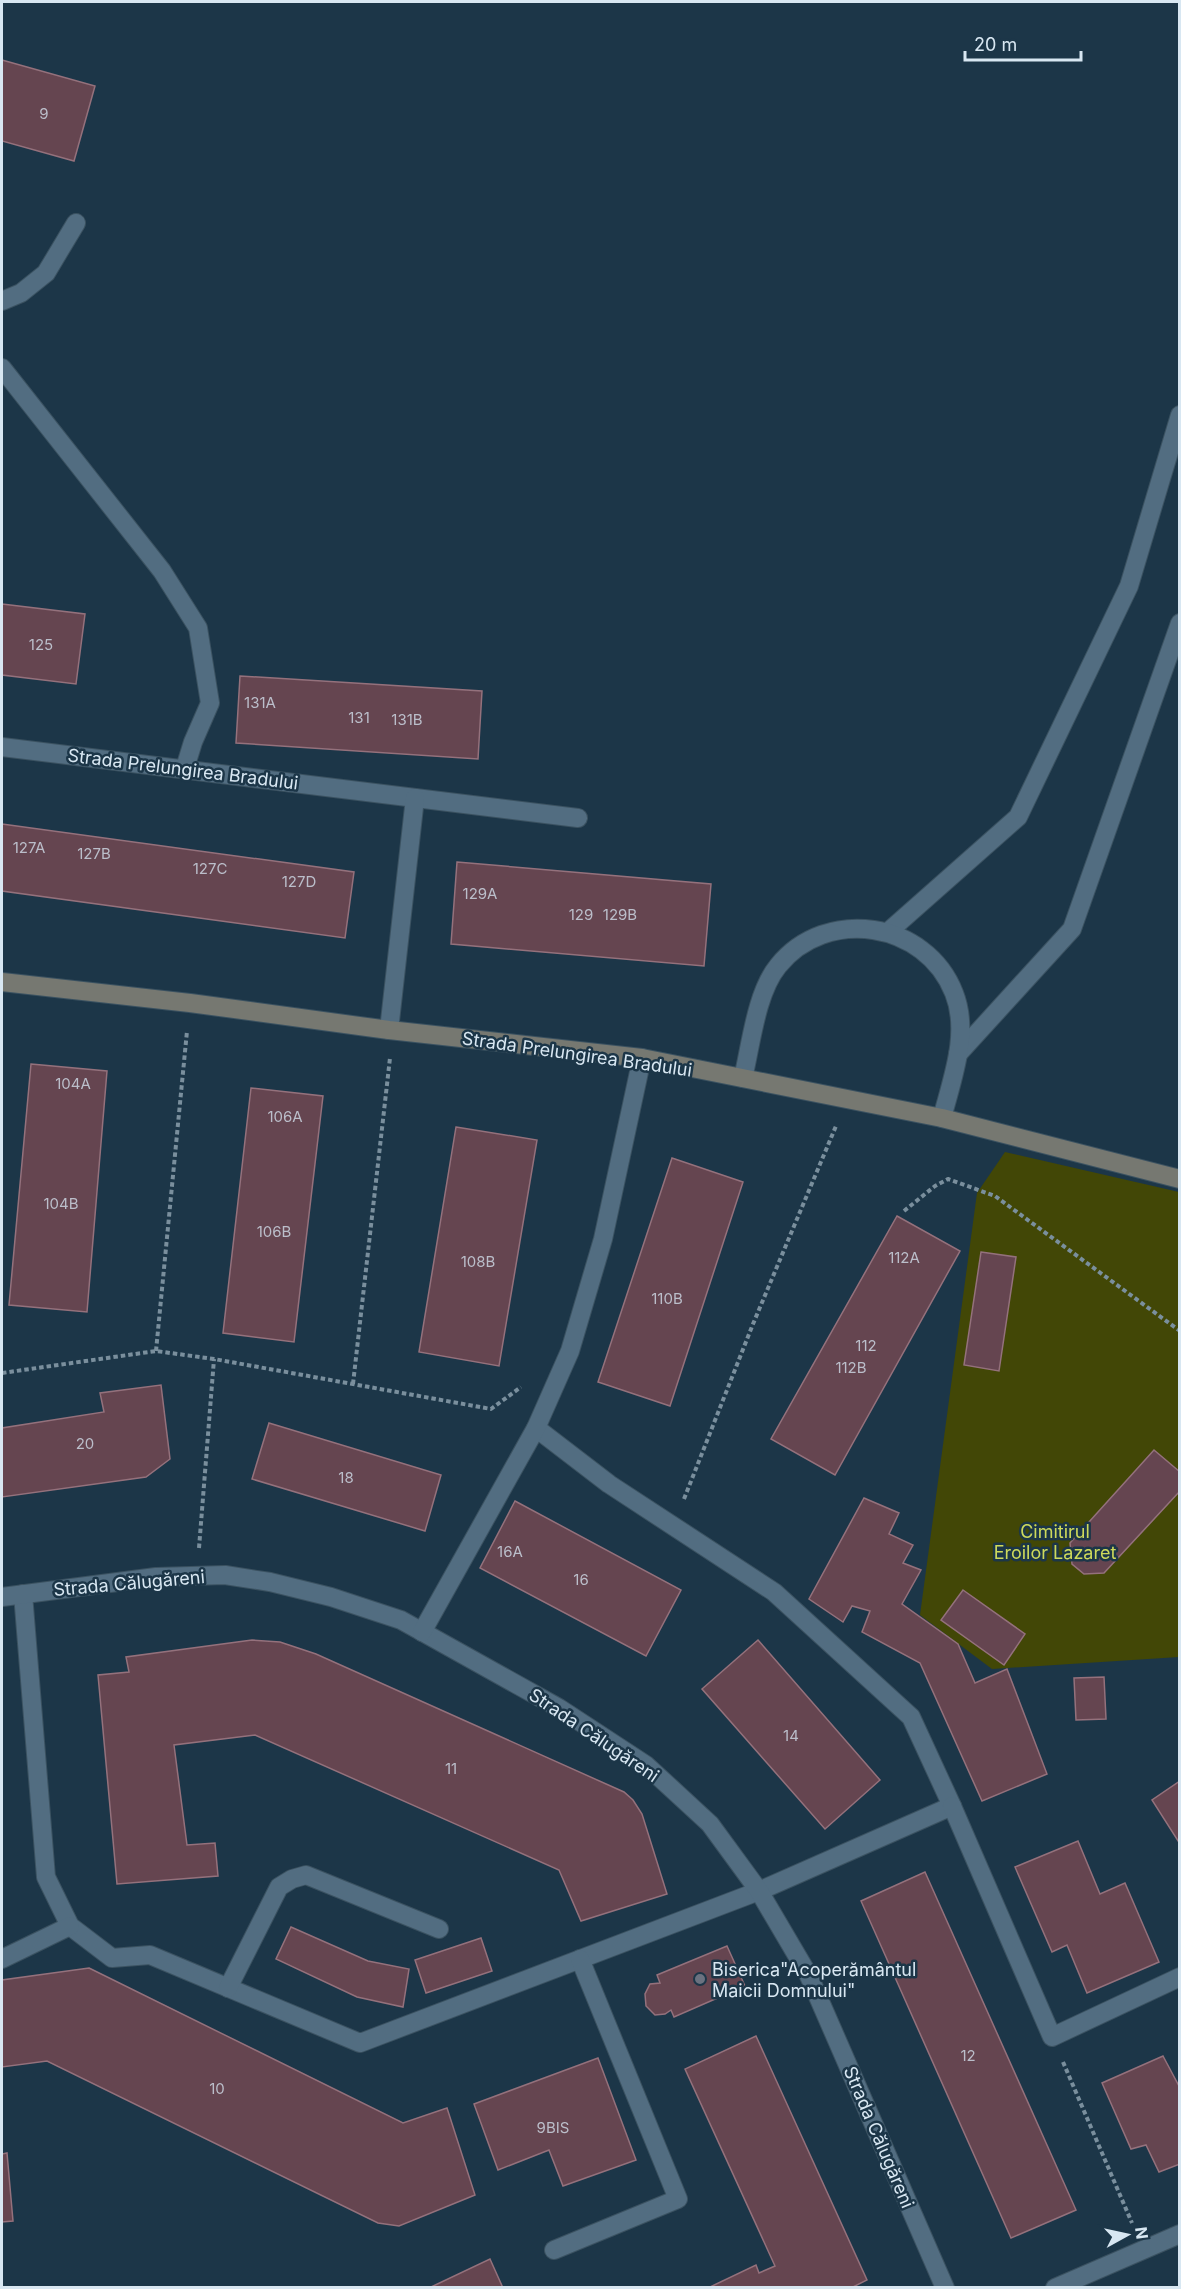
<svg xmlns="http://www.w3.org/2000/svg" width="1181" height="2289" font-family="Inter,sans-serif">
<style>
.green{fill:#424706}
.building{fill:#654550;stroke:#94717c;stroke-width:1.5}
.lines{fill:none;stroke-linecap:round;stroke-linejoin:round}
.lane-casing{stroke:#3b5261;stroke-width:20}
.street-casing{stroke:#3b5261;stroke-width:20}
.secondary-casing{stroke:#3b5261;stroke-width:20}
.path{stroke:#7a8f9d;stroke-width:4;stroke-dasharray:4.5 3;stroke-linecap:butt}
.lane{stroke:#526d81;stroke-width:18}
.street{stroke:#526d81;stroke-width:18}
.secondary{stroke:#767871;stroke-width:18}
.worship-dot{fill:#6b7280;stroke:#1c3648;stroke-width:2}
.labels{text-anchor:middle;dominant-baseline:central;stroke-width:5;stroke-linejoin:round;paint-order:stroke}
.number-label{font-size:15px;fill:#bbbeca}
.street-label{font-size:18px;fill:#d8e7f2;stroke:#1c3648}
.park-label{font-size:18px;fill:#ceda5b;stroke:#1c3648}
.poi-label{font-size:18px;fill:#d8e7f2;stroke:#1c3648;text-anchor:start}
</style>
<rect width="100%" height="100%" fill="#1c3648"/>
<polygon class="green" points="1005,1152 1179,1192 1179,1657 992,1669 920,1615 977,1193"/>
<g class="building">
<polygon points="2,60 95,86 74,161 2,141"/>
<polygon points="2,604 85,614 76,684 2,675"/>
<polygon points="240,676 482,691 478,759 236,743"/>
<polygon points="2,824 354,872 345,938 2,891"/>
<polygon points="457,862 711,884 704,966 451,944"/>
<polygon points="31,1064 107,1071 87,1312 9,1305"/>
<polygon points="251,1088 323,1096 294,1342 223,1333"/>
<polygon points="456,1127 537,1140 499,1366 419,1352"/>
<polygon points="672,1158 743,1182 670,1406 598,1382"/>
<polygon points="897,1216 960,1251 835,1475 771,1439"/>
<polygon points="981,1252 1016,1257 999,1371 964,1365"/>
<polygon points="161,1385 170,1459 146,1477 2,1497 2,1428 104,1412 100,1393"/>
<polygon points="269,1423 441,1475 425,1531 252,1479"/>
<polygon points="1154,1450 1180,1472 1180,1491 1104,1573 1084,1574 1072,1564 1070,1543"/>
<polygon points="864,1498 899,1513 889,1534 913,1545 903,1563 921,1570 902,1604 958,1644 975,1683 1007,1669 1047,1774 982,1801 920,1663 862,1632 870,1611 852,1606 843,1622 809,1599"/>
<polygon points="515,1501 681,1590 646,1656 480,1568"/>
<polygon points="963,1590 1025,1634 1004,1665 941,1620"/>
<polygon points="252,1640 280,1642 316,1654 624,1792 633,1800 642,1814 667,1894 581,1921 559,1870 255,1735 174,1745 187,1845 215,1843 218,1876 117,1884 98,1675 129,1672 126,1657"/>
<polygon points="758,1640 880,1780 825,1829 702,1689"/>
<polygon points="1104,1677 1106,1719 1076,1720 1074,1678"/>
<polygon points="1180,1781 1180,1844 1152,1800"/>
<polygon points="1078,1841 1100,1894 1125,1883 1159,1962 1087,1993 1067,1945 1052,1952 1015,1867"/>
<polygon points="925,1872 1076,2210 1011,2238 861,1901"/>
<polygon points="291,1927 368,1961 409,1969 403,2007 357,1997 276,1959"/>
<polygon points="481,1938 492,1971 426,1993 415,1960"/>
<polygon points="727,1946 745,1986 674,2017 671,2010 665,2014 655,2015 646,2006 645,1994 650,1984 660,1983 657,1975"/>
<polygon points="89,1968 403,2123 447,2108 475,2195 399,2226 378,2223 47,2061 2,2067 2,1980"/>
<polygon points="756,2036 867,2280 851,2288 708,2288 756,2265 759,2273 775,2266 685,2069"/>
<polygon points="1163,2056 1180,2088 1180,2164 1159,2172 1146,2145 1131,2149 1102,2083"/>
<polygon points="598,2058 636,2160 563,2186 549,2150 498,2170 474,2104"/>
<polygon points="7,2153 13,2221 2,2222 2,2154"/>
<polygon points="490,2259 503,2288 429,2288"/>
</g>
<g class="lines">
<g class="lane-casing">
<g id="lane">
<polyline points="23,1594 46,1877 70,1926 112,1958 150,1955 360,2043 759,1891 952,1806 911,1717 774,1592 609,1484 536,1428"/>
<polyline points="952,1806 1052,2037 1180,1977"/>
<polyline points="2,1959 70,1926"/>
<polyline points="228,1988 279,1887 292,1879 306,1875 439,1929"/>
<polyline points="554,2250 678,2199 580,1959"/>
</g>
</g>
<g class="street-casing">
<g id="street">
<polyline points="2,301 21,293 46,273 76,223"/>
<polyline points="2,368 162,571 198,628 210,703 193,742 185,768"/>
<polyline points="2,747 578,818"/>
<polyline points="888,932 1018,817 1129,586 1180,415"/>
<polyline points="389,1030 415,798"/>
<polyline points="958,1054 1072,929 1180,623"/>
<path d="M743,1078C751,1045 756,993 778,966C826,906 926,921 954,993C970,1033 952,1079 942,1118"/>
<polyline points="2,1597 156,1577 225,1575 270,1582 331,1597 401,1620 559,1708 646,1765 710,1824 759,1891 809,1976 945,2288"/>
<polyline points="422,1632 536,1428 570,1351 603,1239 642,1058"/>
<polyline points="1055,2288 1180,2234"/>
</g>
</g>
<g class="secondary-casing">
<polyline id="secondary" points="2,982 190,1003 389,1030 642,1058 942,1118 1180,1179"/>
</g>
<g class="path">
<polyline points="904,1211 935,1186 948,1179 995,1196 1180,1331"/>
<polyline points="156,1351 187,1031"/>
<polyline points="2,1373 156,1351 214,1359 491,1409 521,1387"/>
<polyline points="353,1384 390,1058"/>
<polyline points="684,1499 753,1324 836,1126"/>
<polyline points="199,1548 214,1359"/>
<polyline points="1063,2062 1132,2223"/>
</g>
<use href="#lane" class="lane"/>
<use href="#street" class="street"/>
<use href="#secondary" class="secondary"/>
</g>
<circle class="worship-dot" cx="700" cy="1979" r="6"/>
<g class="labels">
<g class="number-label">
<text x="44" y="113">9</text>
<text x="41" y="644">125</text>
<text x="260" y="702">131A</text>
<text x="359" y="717">131</text>
<text x="407" y="719">131B</text>
<text x="29" y="847">127A</text>
<text x="94" y="853">127B</text>
<text x="210" y="868">127C</text>
<text x="299" y="881">127D</text>
<text x="480" y="893">129A</text>
<text x="581" y="914">129</text>
<text x="620" y="914">129B</text>
<text x="73" y="1083">104A</text>
<text x="285" y="1116">106A</text>
<text x="61" y="1203">104B</text>
<text x="274" y="1231">106B</text>
<text x="904" y="1257">112A</text>
<text x="478" y="1261">108B</text>
<text x="667" y="1298">110B</text>
<text x="866" y="1345">112</text>
<text x="851" y="1367">112B</text>
<text x="85" y="1443">20</text>
<text x="346" y="1477">18</text>
<text x="510" y="1551">16A</text>
<text x="581" y="1579">16</text>
<text x="791" y="1735">14</text>
<text x="451" y="1768">11</text>
<text x="968" y="2055">12</text>
<text x="217" y="2088">10</text>
<text x="553" y="2127">9BIS</text>
</g>
<g class="street-label">
<text transform="translate(183 769) rotate(7)">Strada Prelungirea Bradului</text>
<text transform="translate(577 1054) rotate(8)">Strada Prelungirea Bradului</text>
<text transform="translate(129 1583) rotate(-5)">Strada Călugăreni</text>
<text transform="translate(594 1735) rotate(34)">Strada Călugăreni</text>
<text transform="translate(879 2137) rotate(67)">Strada Călugăreni</text>
</g>
<g class="park-label">
<text x="1055" y="1531">Cimitirul<tspan x="1055" dy="21">Eroilor Lazaret</tspan></text>
</g>
<g class="poi-label">
<text x="712" y="1969">Biserica"Acoperământul<tspan x="712" dy="21">Maicii Domnului"</tspan></text>
</g>
</g>
<rect width="1181" height="2289" fill="none" stroke="#d8e7f2" stroke-width="6"/>
<g transform="translate(1127 2235) rotate(82)" stroke="#1c3648" stroke-width="4.5" paint-order="stroke">
<path d="M0-4.5L10 22L0 15L-10 22Z" fill="#d8e7f2"/>
<text y="-9" font-size="16" font-weight="bold" text-anchor="middle" fill="#d8e7f2">N</text>
</g>
<path d="M965 51v9h116v-9" fill="none" stroke="#d8e7f2" stroke-width="3"/>
<text x="974" y="51" font-size="18" fill="#d8e7f2" stroke="#1c3648" stroke-width="4.5" paint-order="stroke">20 m</text>
</svg>
